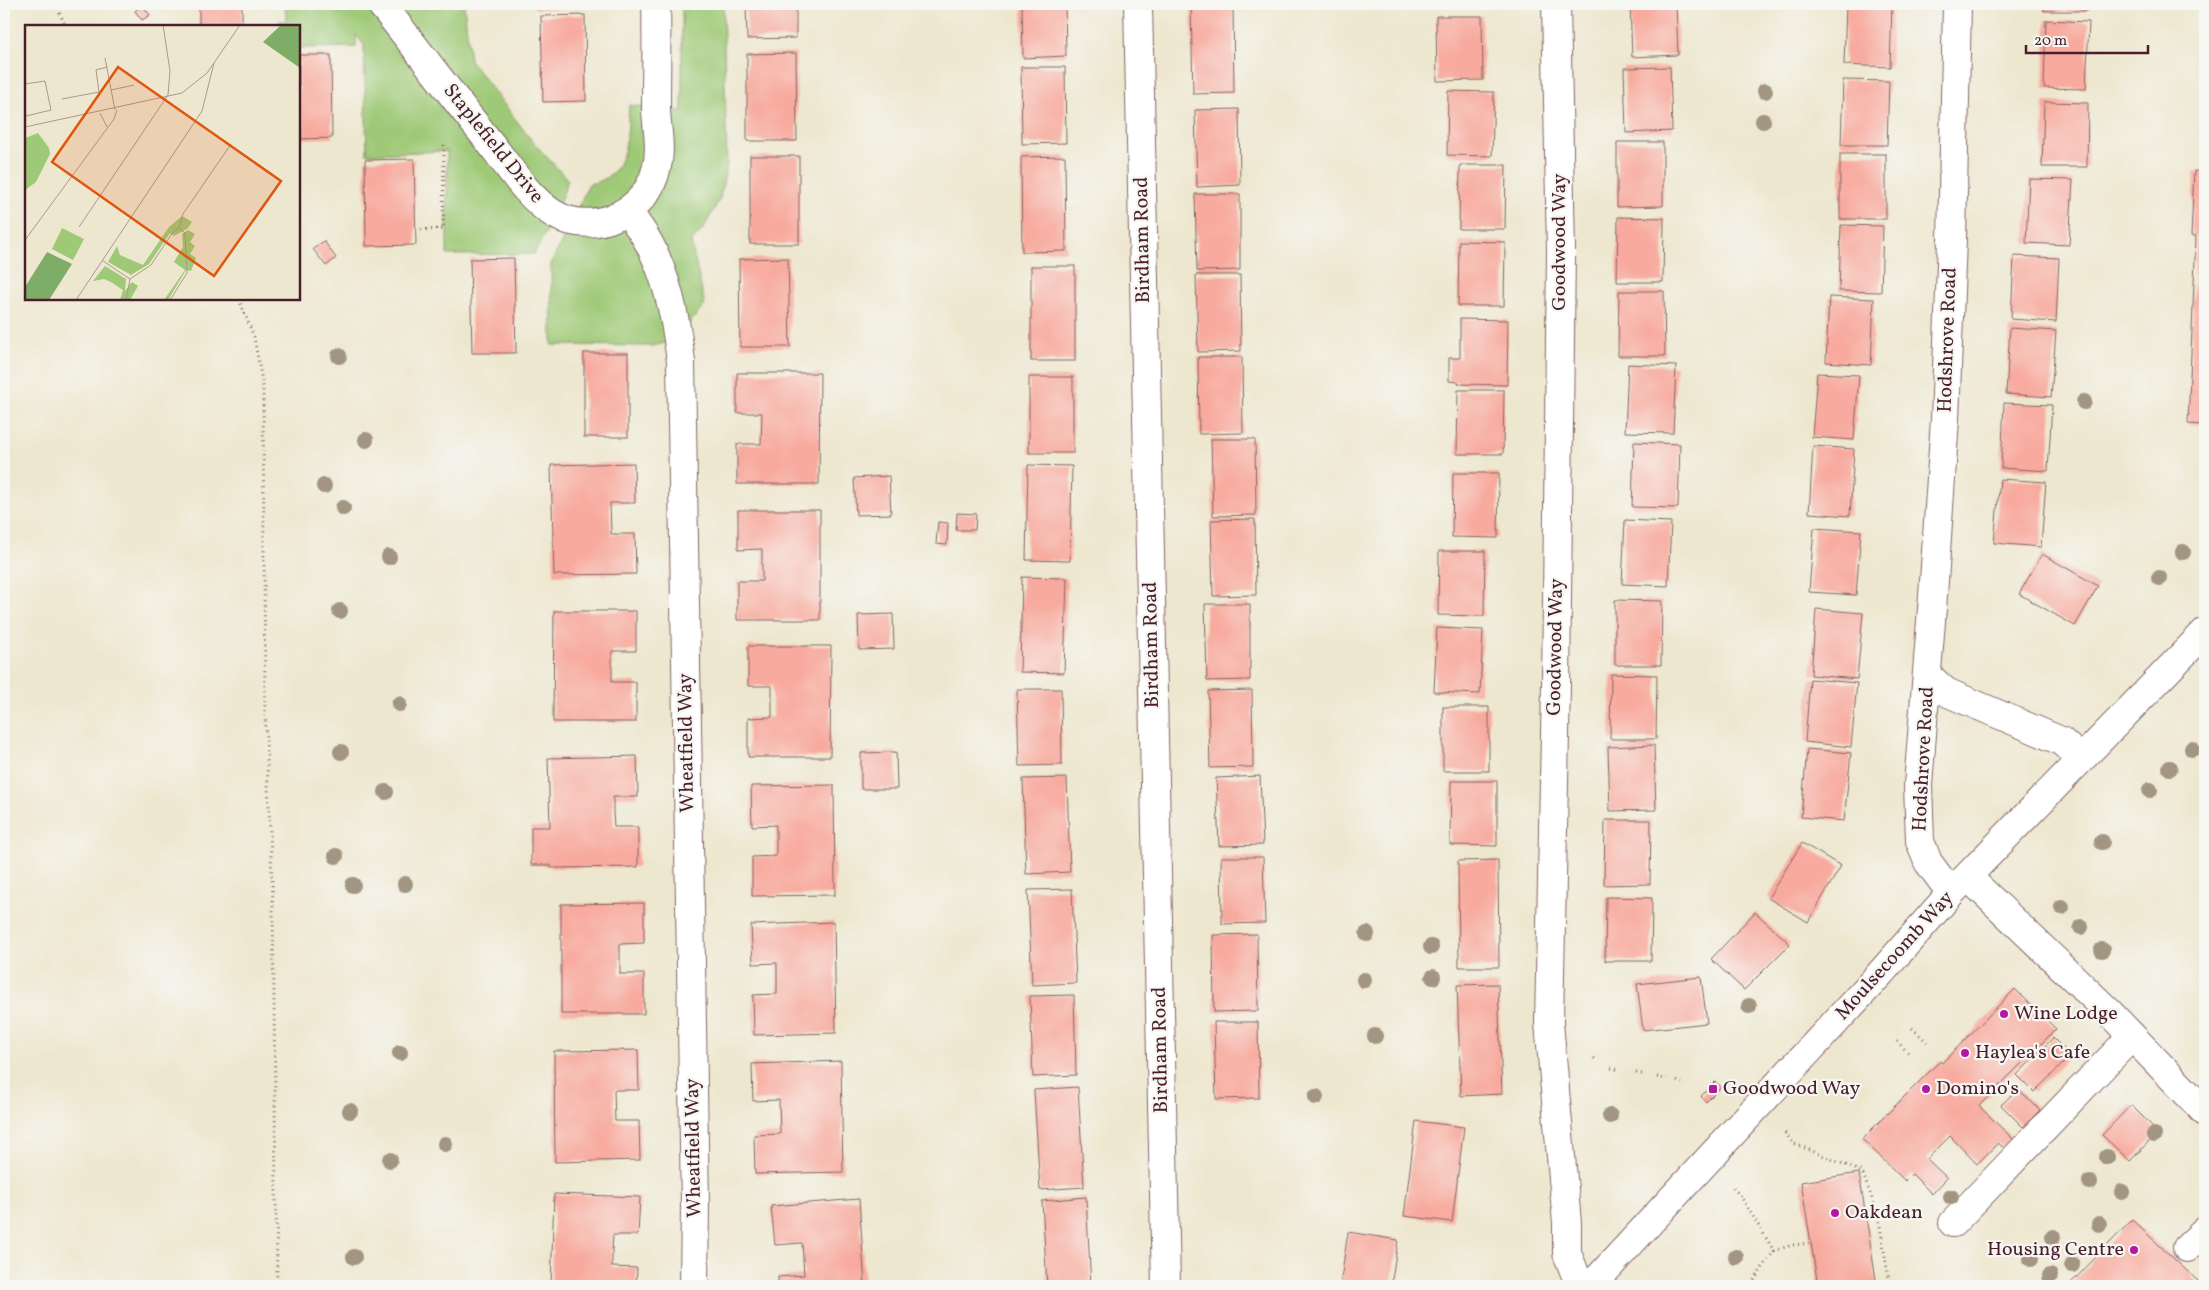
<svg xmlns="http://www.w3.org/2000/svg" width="2209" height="1290" font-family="Vollkorn,serif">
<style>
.green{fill:#9ec976;stroke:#747450}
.building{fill:#f8aa9e}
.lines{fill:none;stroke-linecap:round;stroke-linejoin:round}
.minor-casing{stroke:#836564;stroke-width:30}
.path{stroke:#836564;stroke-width:3;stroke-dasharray:1 4;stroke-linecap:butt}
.minor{stroke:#fff;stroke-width:28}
.tree{fill:#a29581}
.poi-dot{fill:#b5179e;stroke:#f6f6f2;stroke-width:2}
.labels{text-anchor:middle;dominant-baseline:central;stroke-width:4.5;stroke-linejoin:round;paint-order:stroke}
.street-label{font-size:20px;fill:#4a1f2b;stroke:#f6f6f2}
.poi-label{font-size:20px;fill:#4a1f2b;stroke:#f6f6f2;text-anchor:start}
.inset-road{fill:none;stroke:#ac978d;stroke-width:1}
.view{fill:#e0560e;fill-opacity:0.15;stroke:#e0560e;stroke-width:2.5}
.inset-edge{fill:none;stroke:#4a1f2b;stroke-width:2.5}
</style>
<rect width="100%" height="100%" fill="#f6f6f2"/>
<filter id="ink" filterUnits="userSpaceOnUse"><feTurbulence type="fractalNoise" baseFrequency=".02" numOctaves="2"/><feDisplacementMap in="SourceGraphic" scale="10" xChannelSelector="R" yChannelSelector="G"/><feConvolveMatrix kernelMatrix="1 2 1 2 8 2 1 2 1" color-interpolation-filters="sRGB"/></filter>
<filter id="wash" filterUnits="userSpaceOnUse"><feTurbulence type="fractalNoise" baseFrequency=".0096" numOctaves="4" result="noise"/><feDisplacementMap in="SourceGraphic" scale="20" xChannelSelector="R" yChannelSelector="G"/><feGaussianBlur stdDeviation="1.12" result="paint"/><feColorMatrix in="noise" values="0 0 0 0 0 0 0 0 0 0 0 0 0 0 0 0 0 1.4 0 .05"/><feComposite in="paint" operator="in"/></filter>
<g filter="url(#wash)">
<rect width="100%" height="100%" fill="#eee7cf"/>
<g class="green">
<polygon points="285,4 464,4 470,60 532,141 568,180 555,215 534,254 447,255 447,151 367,154 364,45 356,35 356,47 299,48 299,26 279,26 279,21 286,21"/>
<path d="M682,4H723L727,164L720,198L704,228L691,242L705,305L674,341L652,346L552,345L551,264L589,184C629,178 627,136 629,105L682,111Z"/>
</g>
<g id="blocks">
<g class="building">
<rect x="199" y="4" width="43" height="22"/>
<polygon points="535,4 578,4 578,8 535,9"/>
<polygon points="746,4 796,4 796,38 747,39"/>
<polygon points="1022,4 1065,4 1066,56 1023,58"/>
<polygon points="1191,4 1233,4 1234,93 1193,94"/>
<polygon points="1630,4 1676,4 1678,55 1632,57"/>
<polygon points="1846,4 1892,4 1890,67 1844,65"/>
<rect x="2044" y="4" width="43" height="7"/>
<polygon points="142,5 150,15 142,20 135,11"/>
<polygon points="585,15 586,101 543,102 541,16"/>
<polygon points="1436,16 1482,16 1483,80 1437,81"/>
<polygon points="2046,20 2089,22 2086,89 2044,88"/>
<polygon points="796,53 797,141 747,141 747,54"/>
<polygon points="299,55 331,55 332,138 299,139"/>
<polygon points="1021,67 1065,67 1066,143 1022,144"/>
<polygon points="1670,67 1672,131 1626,133 1624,68"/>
<polygon points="1843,80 1889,81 1887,145 1841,145"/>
<polygon points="1448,91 1494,92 1492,156 1447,155"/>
<polygon points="2044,102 2088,103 2087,167 2042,167"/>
<polygon points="1239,109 1240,185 1197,187 1195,110"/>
<polygon points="1617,142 1663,142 1663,206 1617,207"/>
<rect x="1840" y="154" width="46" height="65"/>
<rect x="750" y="156" width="49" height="88"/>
<polygon points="1065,156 1066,251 1022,252 1021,157"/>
<polygon points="414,159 416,245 366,246 365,160"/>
<polygon points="1460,165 1506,165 1505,229 1459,229"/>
<polygon points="2194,171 2205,172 2205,425 2188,424 2196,236 2191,236"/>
<polygon points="2029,179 2073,180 2069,245 2026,243"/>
<polygon points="1195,194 1240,194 1240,270 1197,271"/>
<polygon points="1618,217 1664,218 1663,282 1617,282"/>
<polygon points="1841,225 1883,226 1881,292 1839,291"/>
<polygon points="324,241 336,258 326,266 313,249"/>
<polygon points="1459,241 1505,242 1504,306 1458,306"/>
<polygon points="2014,256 2059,258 2056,322 2011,319"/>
<polygon points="514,258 516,353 472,353 470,259"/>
<polygon points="788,258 790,347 740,347 739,259"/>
<rect x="1031" y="266" width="44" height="95"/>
<polygon points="1196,275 1240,275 1241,351 1198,352"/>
<polygon points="1619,291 1664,291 1665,356 1618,356"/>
<polygon points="1829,297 1874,299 1871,365 1826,362"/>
<polygon points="1460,319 1508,320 1507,385 1459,384 1459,382 1449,381 1449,358 1460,358"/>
<polygon points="2010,328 2056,331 2051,397 2006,394"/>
<rect x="584" y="353" width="44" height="84"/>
<polygon points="1198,357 1242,357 1243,433 1199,434"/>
<polygon points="1628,364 1676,366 1673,433 1625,432"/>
<polygon points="737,373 820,373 819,484 737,484 737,444 761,444 762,413 737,413"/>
<polygon points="1817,373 1859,375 1854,440 1812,437"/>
<rect x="1029" y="377" width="44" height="76"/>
<polygon points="1458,390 1504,390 1503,454 1457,454"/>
<polygon points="2004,403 2052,405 2048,471 2001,468"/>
<polygon points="1211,439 1255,439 1256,515 1213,516"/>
<polygon points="1634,442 1680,444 1678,508 1632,507"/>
<polygon points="1813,446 1854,449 1850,516 1809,513"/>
<polygon points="634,463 635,503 610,503 611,534 635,534 636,574 554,575 551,465"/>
<polygon points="1028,465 1072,466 1070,561 1026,560"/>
<polygon points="1453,473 1499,473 1498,538 1452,537"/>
<polygon points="889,476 891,514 856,515 854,478"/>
<polygon points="2000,479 2046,482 2041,547 1994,543"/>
<polygon points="738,510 820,510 820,620 737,620 737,581 762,581 762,549 738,550"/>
<polygon points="957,513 976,514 975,530 956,530"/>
<polygon points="1255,519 1256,595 1213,596 1211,520"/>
<polygon points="1625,520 1671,522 1668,586 1622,584"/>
<polygon points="938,522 948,523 947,545 936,544"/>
<polygon points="1814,528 1861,531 1856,595 1809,592"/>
<polygon points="1439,551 1485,551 1484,616 1438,615"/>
<polygon points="2042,554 2098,586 2075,626 2019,594"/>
<polygon points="1022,577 1067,578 1064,673 1020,672"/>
<polygon points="1615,600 1662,601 1661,665 1615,665"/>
<polygon points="1205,604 1250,604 1250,680 1207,681"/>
<polygon points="1816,609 1863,613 1857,679 1811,675"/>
<polygon points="554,611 636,611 636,651 612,651 612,682 636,682 636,722 553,722"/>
<polygon points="893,614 894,649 859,650 858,615"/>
<polygon points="1437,628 1483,630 1480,694 1434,692"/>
<polygon points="748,646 831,646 830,757 748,757 748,718 772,717 772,686 748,686"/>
<polygon points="1611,674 1657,675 1656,739 1610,739"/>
<polygon points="1810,679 1857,683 1851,747 1805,742"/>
<polygon points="1017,689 1061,689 1062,765 1019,766"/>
<polygon points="1252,690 1253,767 1210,768 1208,691"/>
<rect x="1443" y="707" width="46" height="64"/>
<polygon points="1654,745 1656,810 1610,811 1608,747"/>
<polygon points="1807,749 1851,753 1844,821 1801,817"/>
<polygon points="896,752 897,789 861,789 861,753"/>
<polygon points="637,756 638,797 613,797 613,813 614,827 638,827 638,867 551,868 551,865 531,865 531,827 550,827 548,758"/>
<polygon points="1260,776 1263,845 1219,846 1216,778"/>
<polygon points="1067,778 1070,872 1026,874 1023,779"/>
<polygon points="1451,781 1497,781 1497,846 1450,845"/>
<polygon points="834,785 835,895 752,896 752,857 776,856 776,825 752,826 751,786"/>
<polygon points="1605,820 1651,820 1650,884 1604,885"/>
<polygon points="1802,843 1841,866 1808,922 1768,898"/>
<polygon points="1221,857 1263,857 1265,923 1222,924"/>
<polygon points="1498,860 1499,967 1459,967 1458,861"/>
<polygon points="1072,889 1076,983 1032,985 1028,890"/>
<polygon points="1606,897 1652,898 1651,961 1605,961"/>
<polygon points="644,903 644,943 620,944 620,974 644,974 644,1014 561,1014 561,904"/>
<polygon points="1755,912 1790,944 1744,990 1711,959"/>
<polygon points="834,922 836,1033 754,1035 753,995 777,994 777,963 753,964 751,925"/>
<polygon points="1257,934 1258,1011 1214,1012 1213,935"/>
<polygon points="1701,977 1707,1023 1643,1030 1637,984"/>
<polygon points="1498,984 1502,1094 1461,1096 1457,985"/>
<polygon points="2015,989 2056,1029 1979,1106 2014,1140 2005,1149 1998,1143 1977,1164 1950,1136 1927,1159 1947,1178 1932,1194 1912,1174 1905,1181 1862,1139 1940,1061 1942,1063"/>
<polygon points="1074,995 1076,1075 1033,1077 1030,996"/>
<polygon points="1214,1022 1258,1022 1259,1098 1216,1099"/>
<polygon points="2053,1038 2071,1056 2034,1092 2017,1075"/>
<polygon points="638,1050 639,1090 614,1090 615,1121 639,1121 640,1160 555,1162 554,1051"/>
<polygon points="841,1061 843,1172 755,1174 754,1135 780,1134 779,1100 753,1101 752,1064"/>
<polygon points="1715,1082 1721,1087 1706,1102 1701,1096"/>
<polygon points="1078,1087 1084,1187 1040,1190 1034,1090"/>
<polygon points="2018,1089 2040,1110 2023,1127 2001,1105"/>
<polygon points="2131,1105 2158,1132 2130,1161 2102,1135"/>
<polygon points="1416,1121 1464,1127 1452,1222 1404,1216"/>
<polygon points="1859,1173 1877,1286 1818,1286 1801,1182"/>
<polygon points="554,1194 640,1197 638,1235 613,1235 612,1251 612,1267 637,1268 636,1286 551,1286"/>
<polygon points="1086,1197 1091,1286 1047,1286 1042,1201"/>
<polygon points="859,1199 865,1286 778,1286 778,1277 804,1275 802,1243 775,1245 771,1206"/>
<polygon points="2132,1220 2198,1281 2203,1286 2068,1286"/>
<polygon points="1348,1232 1398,1240 1391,1286 1340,1286"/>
</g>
</g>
</g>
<g filter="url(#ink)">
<use href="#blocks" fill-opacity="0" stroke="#836564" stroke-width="1"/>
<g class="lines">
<g class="minor-casing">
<g id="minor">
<path d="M381,4C418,50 454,98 491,144C508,166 530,200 554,214C574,226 599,225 619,215C638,206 651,190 656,170C662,150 657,130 656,110C656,74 657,39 656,4"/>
<polyline points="1138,4 1166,1286"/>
<polyline points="1556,4 1561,251 1556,685 1549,1023 1567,1223 1567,1253 1580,1286"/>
<path d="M627,212C663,251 675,311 681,362L695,1205L694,1286"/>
<polyline points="1927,675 1946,692 2061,741 2081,759"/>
<polyline points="1968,877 2107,1010 2205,1112"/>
<polyline points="1951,893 1928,862 1920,841 1918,785 1933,596 1945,419 1952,240 1957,4"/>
<polyline points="1953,1223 2132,1036"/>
<polyline points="2187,1248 2205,1231"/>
<polyline points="1591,1286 1879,975 1951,893 2205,632"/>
</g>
</g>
<g class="path">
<polyline points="55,4 66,26"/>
<polyline points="416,230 443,229 444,142"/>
<polyline points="239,299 254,337 263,387 265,714 273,902 277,1286"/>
<polyline points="1912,1028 1927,1042"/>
<polyline points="1897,1041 1908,1053"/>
<polyline points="1594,1058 1597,1061"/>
<polyline points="1611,1068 1619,1070"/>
<polyline points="1636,1073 1642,1074"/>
<polyline points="1657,1077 1667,1079"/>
<polyline points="1677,1081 1682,1083"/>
<polyline points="1785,1133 1793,1143 1862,1172 1878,1214 1890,1286"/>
<polyline points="1733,1188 1740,1195 1774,1251 1750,1286"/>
<polyline points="1774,1251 1792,1245 1811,1243"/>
</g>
<use href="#minor" class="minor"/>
</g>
<g class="tree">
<circle cx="1765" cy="91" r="8"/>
<circle cx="1763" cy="121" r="8"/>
<circle cx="339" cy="356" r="8"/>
<circle cx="2084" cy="402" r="8"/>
<circle cx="366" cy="440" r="8"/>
<circle cx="324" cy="486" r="8"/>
<circle cx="343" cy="508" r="8"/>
<circle cx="2183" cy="552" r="8"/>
<circle cx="389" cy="557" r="8"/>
<circle cx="2159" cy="578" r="8"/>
<circle cx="340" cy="611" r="8"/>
<circle cx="399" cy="704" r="8"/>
<circle cx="2192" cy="749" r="8"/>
<circle cx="341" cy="752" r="8"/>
<circle cx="2170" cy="768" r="8"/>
<circle cx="2150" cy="790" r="8"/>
<circle cx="386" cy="792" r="8"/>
<circle cx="2102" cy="842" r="8"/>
<circle cx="336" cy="856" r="8"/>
<circle cx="405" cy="884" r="8"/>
<circle cx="353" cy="885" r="8"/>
<circle cx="2062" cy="907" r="8"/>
<circle cx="2081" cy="927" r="8"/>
<circle cx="1367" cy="934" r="8"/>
<circle cx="1431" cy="947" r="8"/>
<circle cx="2102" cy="950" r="8"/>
<circle cx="1433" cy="977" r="8"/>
<circle cx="1364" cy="980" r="8"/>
<circle cx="1749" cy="1006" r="8"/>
<circle cx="1375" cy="1036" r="8"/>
<circle cx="400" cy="1053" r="8"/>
<circle cx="1316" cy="1097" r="8"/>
<circle cx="350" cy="1111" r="8"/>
<circle cx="1610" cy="1116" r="8"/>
<circle cx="2154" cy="1135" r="8"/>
<circle cx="445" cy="1144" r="8"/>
<circle cx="2107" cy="1157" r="8"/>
<circle cx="390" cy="1160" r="8"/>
<circle cx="2090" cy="1182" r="8"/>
<circle cx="2122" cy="1192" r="8"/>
<circle cx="1951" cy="1197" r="8"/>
<circle cx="2099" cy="1224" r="8"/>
<circle cx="2053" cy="1237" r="8"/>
<circle cx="354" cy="1257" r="8"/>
<circle cx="1736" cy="1257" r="8"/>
<circle cx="2031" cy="1259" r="8"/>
<circle cx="2072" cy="1265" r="8"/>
<circle cx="2050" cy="1276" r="8"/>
</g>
</g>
<g class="poi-dot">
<circle cx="2004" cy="1014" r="5"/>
<circle cx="1965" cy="1053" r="5"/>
<rect x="1708" y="1084" width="10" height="10" rx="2.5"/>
<circle cx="1926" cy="1089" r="5"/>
<circle cx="1835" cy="1213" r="5"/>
<circle cx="2134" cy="1250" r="5"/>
</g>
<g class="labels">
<g class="street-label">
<text transform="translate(493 144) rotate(51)">Staplefield Drive</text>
<text transform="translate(1143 240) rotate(-91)">Birdham Road</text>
<text transform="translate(1560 242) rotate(-90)">Goodwood Way</text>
<text transform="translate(1948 340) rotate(-88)">Hodshrove Road</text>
<text transform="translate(1152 645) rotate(-91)">Birdham Road</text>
<text transform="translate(1556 647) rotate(-89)">Goodwood Way</text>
<text transform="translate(687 743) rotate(-91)">Wheatfield Way</text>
<text transform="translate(1924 759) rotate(-87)">Hodshrove Road</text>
<text transform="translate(1895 956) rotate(-48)">Moulsecoomb Way</text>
<text transform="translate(1161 1050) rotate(-91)">Birdham Road</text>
<text transform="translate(694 1148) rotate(-91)">Wheatfield Way</text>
</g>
<g class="poi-label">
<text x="2014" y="1014">Wine Lodge</text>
<text x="1975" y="1053">Haylea's Cafe</text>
<text x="1723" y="1089">Goodwood Way</text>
<text x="1936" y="1089">Domino's</text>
<text x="1845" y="1213">Oakdean</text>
<text x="2124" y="1250" text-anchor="end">Housing Centre</text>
</g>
</g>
<g transform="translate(25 25)">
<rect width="275" height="275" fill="#eee7cf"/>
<path d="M13,108L24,123L25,129L11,157L0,165V113ZM157,191L167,197L163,203L149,211L145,208L124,239L106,250L83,237L92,221L95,230L118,240L144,202ZM37,203L59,214L48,235L27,224ZM163,205L170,209L165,217L170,221L165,229L171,233L166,246L161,245L143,275H139L160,245L149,237L158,222L157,209ZM80,241L101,254L100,266L107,257L113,261L105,275H95L98,265L86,257L79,254L68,256Z" fill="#9ec976"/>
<path d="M256,0H275V43L238,17ZM22,227L47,239L24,275H0V262Z" fill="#7ead67"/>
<path class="inset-road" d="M80,33L90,85M0,59L20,56L26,85L1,91L0,85M86,65L109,60M37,74L74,67L71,45L82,42M75,88L82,102M0,102L157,68L182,48L215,0M54,202L143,70L145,46L138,0M154,203L158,189L206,119M0,215L89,94L92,85M78,236L105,254M51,275L177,86L189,38M101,275L105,254L126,240L148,207L154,203L160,208L162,248L145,275"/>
<path class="view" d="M93,42L256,156L189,251L27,137Z"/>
<rect width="275" height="275" class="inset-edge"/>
</g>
<rect width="2209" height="1290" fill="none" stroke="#f6f6f2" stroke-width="20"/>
<path d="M2026 45v8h122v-8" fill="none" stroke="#4a1f2b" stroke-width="2.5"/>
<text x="2034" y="45" font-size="15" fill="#4a1f2b" stroke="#f6f6f2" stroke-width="4" paint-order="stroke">20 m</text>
</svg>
